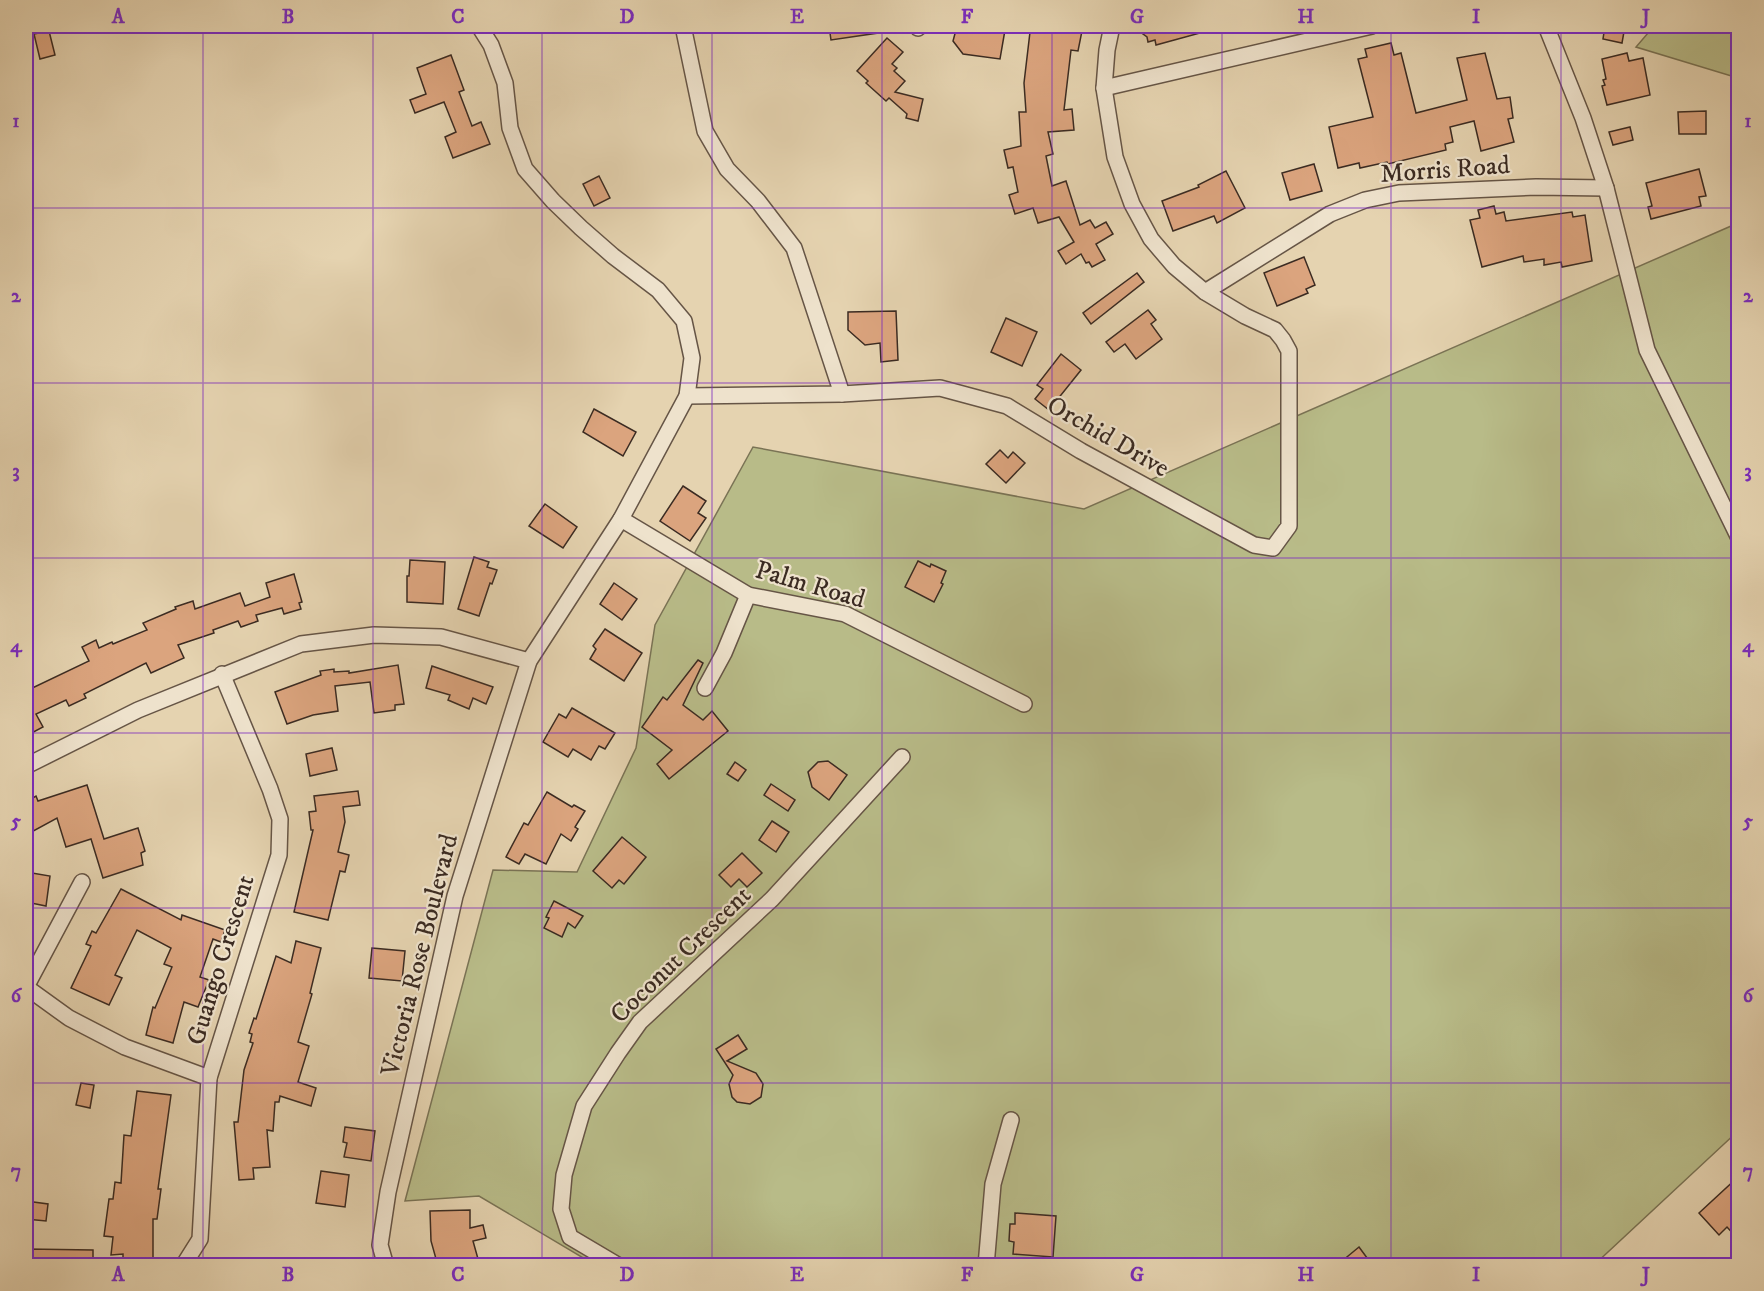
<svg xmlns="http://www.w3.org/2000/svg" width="1764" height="1291" font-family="'IM FELL DW Pica',serif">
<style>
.green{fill:#b8bb88;stroke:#7a7355;stroke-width:1.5}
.building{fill:#dba47e;stroke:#3b2b22;stroke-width:1.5}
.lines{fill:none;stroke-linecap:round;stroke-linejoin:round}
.minor-casing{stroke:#665546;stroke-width:18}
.minor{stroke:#eee2cc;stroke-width:15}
.grid{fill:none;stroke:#7b2cbf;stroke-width:1.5;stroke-opacity:0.55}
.labels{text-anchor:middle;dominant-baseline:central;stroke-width:4.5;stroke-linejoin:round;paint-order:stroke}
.street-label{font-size:26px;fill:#3b2b22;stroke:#eee2cc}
.neatline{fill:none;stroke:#7b2cbf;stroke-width:2}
.grid-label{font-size:20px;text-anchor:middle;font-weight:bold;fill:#7b2cbf}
</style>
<rect width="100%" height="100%" fill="#e5d3b0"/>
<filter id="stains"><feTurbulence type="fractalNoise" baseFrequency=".00333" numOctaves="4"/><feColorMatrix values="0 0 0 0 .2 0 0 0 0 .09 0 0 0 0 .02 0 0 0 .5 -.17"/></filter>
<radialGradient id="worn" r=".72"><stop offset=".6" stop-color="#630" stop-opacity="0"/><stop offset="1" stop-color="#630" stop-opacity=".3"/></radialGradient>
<g class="green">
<polygon points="1654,26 1738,26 1738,78 1636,47"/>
<polygon points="1738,223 1738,1131 1594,1265 595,1265 479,1196 405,1201 493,870 577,872 636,748 655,625 753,447 1084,509"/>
</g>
<g class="building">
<polygon points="829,26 877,26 878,33 831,40"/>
<polygon points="957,26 993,26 993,28 1005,30 1000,59 963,54 953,41"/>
<polygon points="1033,26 1083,26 1078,51 1071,50 1064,110 1072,109 1074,130 1048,132 1053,154 1046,156 1052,186 1066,181 1080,225 1090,220 1095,228 1106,222 1113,234 1096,244 1105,260 1092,267 1089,262 1086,263 1081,254 1066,264 1058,251 1074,242 1059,217 1038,223 1033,208 1015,214 1009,195 1018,192 1013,167 1008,168 1004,150 1021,146 1019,112 1026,112 1024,83 1030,32 1032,32"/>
<polygon points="1132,26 1211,26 1211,30 1156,45 1155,40 1148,42 1147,37"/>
<polygon points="1605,26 1625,26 1622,43 1603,39"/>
<polygon points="49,31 55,55 40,59 34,34"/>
<polygon points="887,38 903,52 892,64 897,68 894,71 905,81 895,92 923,99 918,121 906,118 907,114 889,98 886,101 866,83 868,81 857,71"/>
<polygon points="1391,43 1394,55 1401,53 1416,113 1467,100 1457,58 1485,53 1497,99 1510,97 1513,118 1508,119 1514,142 1481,151 1474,121 1450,127 1453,142 1445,144 1446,150 1388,164 1387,162 1360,168 1359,163 1338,168 1329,127 1373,117 1358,59 1367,57 1365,49"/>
<polygon points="1627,53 1629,61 1643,58 1650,95 1607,105 1602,86 1605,85 1603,80 1606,79 1602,59"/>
<polygon points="451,55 464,90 459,92 472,126 481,122 490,144 453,158 445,137 456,132 444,102 415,113 410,100 426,94 417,68"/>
<polygon points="1706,111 1706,134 1679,134 1678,112"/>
<polygon points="1630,127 1633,140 1613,145 1609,132"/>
<polygon points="1314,164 1322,191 1290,200 1282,173"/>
<polygon points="1699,169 1706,196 1699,197 1701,206 1651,219 1648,207 1652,206 1646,183"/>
<polygon points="1226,171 1245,208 1217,223 1214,216 1173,231 1162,201 1199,187 1198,185"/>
<polygon points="599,176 610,198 594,206 583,184"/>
<polygon points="1494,206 1496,214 1504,212 1506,221 1572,212 1573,217 1585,215 1592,261 1562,267 1561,262 1544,265 1544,259 1524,262 1523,256 1482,267 1470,220 1480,218 1478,210"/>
<polygon points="1304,257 1315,285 1306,289 1308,293 1277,306 1264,273"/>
<polygon points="1137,273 1144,282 1091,324 1083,313"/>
<polygon points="1148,310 1156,320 1151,324 1162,339 1136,359 1125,344 1114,352 1106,342"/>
<polygon points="896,311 898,360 881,362 880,343 865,345 848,330 848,312"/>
<polygon points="1006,318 1037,332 1022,366 991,352"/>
<polygon points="1061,354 1081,370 1049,410 1035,399 1043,389 1037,385"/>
<polygon points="594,409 636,432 623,456 583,432"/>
<polygon points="1000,450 1008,458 1013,452 1025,463 1006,483 986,464"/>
<polygon points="683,486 706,501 698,513 706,518 690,541 660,521"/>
<polygon points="545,504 577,527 563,548 529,526"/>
<polygon points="474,557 489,562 487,567 497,570 492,584 490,583 479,616 458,609"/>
<polygon points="410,560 445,562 443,604 407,602 407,576 409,576"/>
<polygon points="918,561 930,567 931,564 946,571 941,583 943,584 934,602 905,587"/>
<polygon points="294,574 302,602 299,603 301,609 284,614 282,608 256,615 258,621 241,627 238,621 213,630 214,633 178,645 184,658 151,673 146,663 84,694 86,698 69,706 66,700 36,714 43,727 26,736 26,691 89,661 82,647 96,640 99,648 112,642 113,644 147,630 143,623 176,609 175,607 193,601 195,609 240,593 245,606 270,597 266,583"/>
<polygon points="614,583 637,599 622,620 600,604"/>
<polygon points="605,629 642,653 624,681 590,659 596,649 593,646"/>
<polygon points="698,660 703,663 683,705 703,720 712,711 728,731 669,779 657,764 672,750 642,727 663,697 667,700"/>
<polygon points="398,665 404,704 395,705 395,710 374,713 370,682 335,686 338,711 313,715 287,724 275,692 321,675 320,671 334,669 334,672 349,671 349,673"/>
<polygon points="432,666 493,687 486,704 473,698 469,709 448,700 450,695 426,688"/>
<polygon points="572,708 615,733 605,749 599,746 591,760 573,749 568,757 543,742 559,714 566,718"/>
<polygon points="332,748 337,770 310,776 306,754"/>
<polygon points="828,761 847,775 829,800 812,787 808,772 818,762"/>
<polygon points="735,762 746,770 738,781 727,774"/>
<polygon points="771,784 795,800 788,811 764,795"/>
<polygon points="87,785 104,839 138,828 145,851 141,853 143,865 103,878 91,839 66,847 57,818 26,835 26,802 36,796 38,801"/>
<polygon points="358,791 360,805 343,807 345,822 338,852 349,855 345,872 340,871 328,920 294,912 313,830 311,830 309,812 316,811 314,796"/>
<polygon points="547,792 572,807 574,805 585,811 575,827 578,829 571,841 561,834 546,864 525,854 519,864 506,857 524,823 528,825"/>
<polygon points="772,821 789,832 776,852 759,840"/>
<polygon points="622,837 646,857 624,884 619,880 612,888 593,871"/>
<polygon points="742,853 762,873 747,887 739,879 731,887 719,875"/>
<polygon points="26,872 50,876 46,906 26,902"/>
<polygon points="121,889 181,920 182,915 225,930 221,942 213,939 200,977 209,980 198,1007 184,1002 173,1043 146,1035 153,1007 155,1008 172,967 164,964 171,948 137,930 115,975 122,978 109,1005 71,988 91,946 86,944 92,931 96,933"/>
<polygon points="554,901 583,916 575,928 568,923 562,937 544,928 549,918 546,917"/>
<polygon points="296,941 321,948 310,993 312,994 298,1042 309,1046 298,1082 316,1088 311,1106 280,1096 279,1102 275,1102 273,1131 267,1130 270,1167 253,1168 254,1179 239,1180 234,1122 238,1122 244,1070 253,1043 250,1042 252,1034 249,1033 254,1018 256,1019 276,956 291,963"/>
<polygon points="372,948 405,951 402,981 369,978"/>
<polygon points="738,1035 747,1049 727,1061 756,1073 763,1084 761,1097 750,1104 737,1102 732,1097 729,1084 733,1075 716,1049"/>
<polygon points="81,1083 94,1085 90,1108 76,1105"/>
<polygon points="137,1091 171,1095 158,1189 161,1189 157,1219 153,1219 153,1266 123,1266 123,1254 111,1255 113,1237 104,1236 109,1199 113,1199 115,1182 121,1183 124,1135 131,1136"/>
<polygon points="345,1127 375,1131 371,1161 344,1157 347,1143 343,1142"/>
<polygon points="321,1171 349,1175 345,1207 316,1203"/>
<polygon points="1738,1177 1738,1239 1727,1227 1719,1235 1699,1213"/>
<polygon points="26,1201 48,1204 46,1221 26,1219"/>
<polygon points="470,1210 470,1228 483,1225 486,1238 473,1241 480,1266 438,1266 431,1241 430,1211"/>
<polygon points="1015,1213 1056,1216 1053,1257 1013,1254 1014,1242 1009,1241 1010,1224 1015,1224"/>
<polygon points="1359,1247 1373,1266 1336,1266"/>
<polygon points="26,1249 93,1250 93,1266 26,1266"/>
</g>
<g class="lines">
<g class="minor-casing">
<g id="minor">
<polyline points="683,26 705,131 727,169 758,201 794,248 842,394"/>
<polyline points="917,26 918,28"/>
<polyline points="1546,26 1583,118 1606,188 1647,350 1738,536"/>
<polyline points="1104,88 1372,26"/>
<polyline points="1205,292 1330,214 1365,200 1399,193 1536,187 1606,188"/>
<polyline points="687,396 842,394 940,388 1007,406 1081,451 1254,545 1273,548 1289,526 1289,351 1283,340 1275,330 1245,316 1205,292 1174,266 1151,239 1132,204 1115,157 1104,88 1107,50 1112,26"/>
<polyline points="621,519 748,595 845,614 1024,704"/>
<polyline points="705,688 724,653 748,595"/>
<polyline points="26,766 138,710 301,644 374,635 441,637 529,661"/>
<polyline points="26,987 69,1018 125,1047 209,1078"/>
<polyline points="26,987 82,882"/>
<polyline points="183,1266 200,1239 209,1078 279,855 280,819 270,789 222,674"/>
<polyline points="386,1266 380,1245 388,1192 455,896 529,661 621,519 687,396 692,358 684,321 658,290 613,256 581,228 553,201 525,169 510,128 505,83 491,45 479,26"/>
<polyline points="619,1266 570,1237 561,1209 564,1175 584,1106 618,1053 640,1022 772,899 902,757"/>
<polyline points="986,1266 993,1184 1011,1120"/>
</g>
</g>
<use href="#minor" class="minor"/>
</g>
<path class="grid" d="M203,26V1266M373,26V1266M542,26V1266M712,26V1266M882,26V1266M1052,26V1266M1222,26V1266M1391,26V1266M1561,26V1266M26,208H1738M26,383H1738M26,558H1738M26,733H1738M26,908H1738M26,1083H1738"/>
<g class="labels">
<g class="street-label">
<text transform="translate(1445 170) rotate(-4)">Morris Road</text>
<text transform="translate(1108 437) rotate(30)">Orchid Drive</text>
<text transform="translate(810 585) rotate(16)">Palm Road</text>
<text transform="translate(420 955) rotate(-76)">Victoria Rose Boulevard</text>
<text transform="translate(681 955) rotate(-44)">Coconut Crescent</text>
<text transform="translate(221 960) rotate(-73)">Guango Crescent</text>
</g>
</g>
<rect width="1764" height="1291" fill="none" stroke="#e5d3b0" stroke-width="66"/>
<rect x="33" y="33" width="1698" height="1225" class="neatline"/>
<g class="grid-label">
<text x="118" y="23">A</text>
<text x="288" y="23">B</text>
<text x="458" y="23">C</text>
<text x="627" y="23">D</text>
<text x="797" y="23">E</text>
<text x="967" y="23">F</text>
<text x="1137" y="23">G</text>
<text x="1306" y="23">H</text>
<text x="1476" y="23">I</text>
<text x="1646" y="23">J</text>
<text x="16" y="127">1</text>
<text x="1748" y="127">1</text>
<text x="16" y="302">2</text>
<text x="1748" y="302">2</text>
<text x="16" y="477">3</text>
<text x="1748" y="477">3</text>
<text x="16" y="652">4</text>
<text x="1748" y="652">4</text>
<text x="16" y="827">5</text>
<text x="1748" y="827">5</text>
<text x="16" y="1002">6</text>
<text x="1748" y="1002">6</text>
<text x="16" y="1177">7</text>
<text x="1748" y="1177">7</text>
<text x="118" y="1281">A</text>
<text x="288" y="1281">B</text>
<text x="458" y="1281">C</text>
<text x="627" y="1281">D</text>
<text x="797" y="1281">E</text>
<text x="967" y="1281">F</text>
<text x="1137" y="1281">G</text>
<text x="1306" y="1281">H</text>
<text x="1476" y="1281">I</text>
<text x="1646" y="1281">J</text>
</g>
<rect width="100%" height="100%" filter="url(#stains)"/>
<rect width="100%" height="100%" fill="url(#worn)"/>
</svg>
